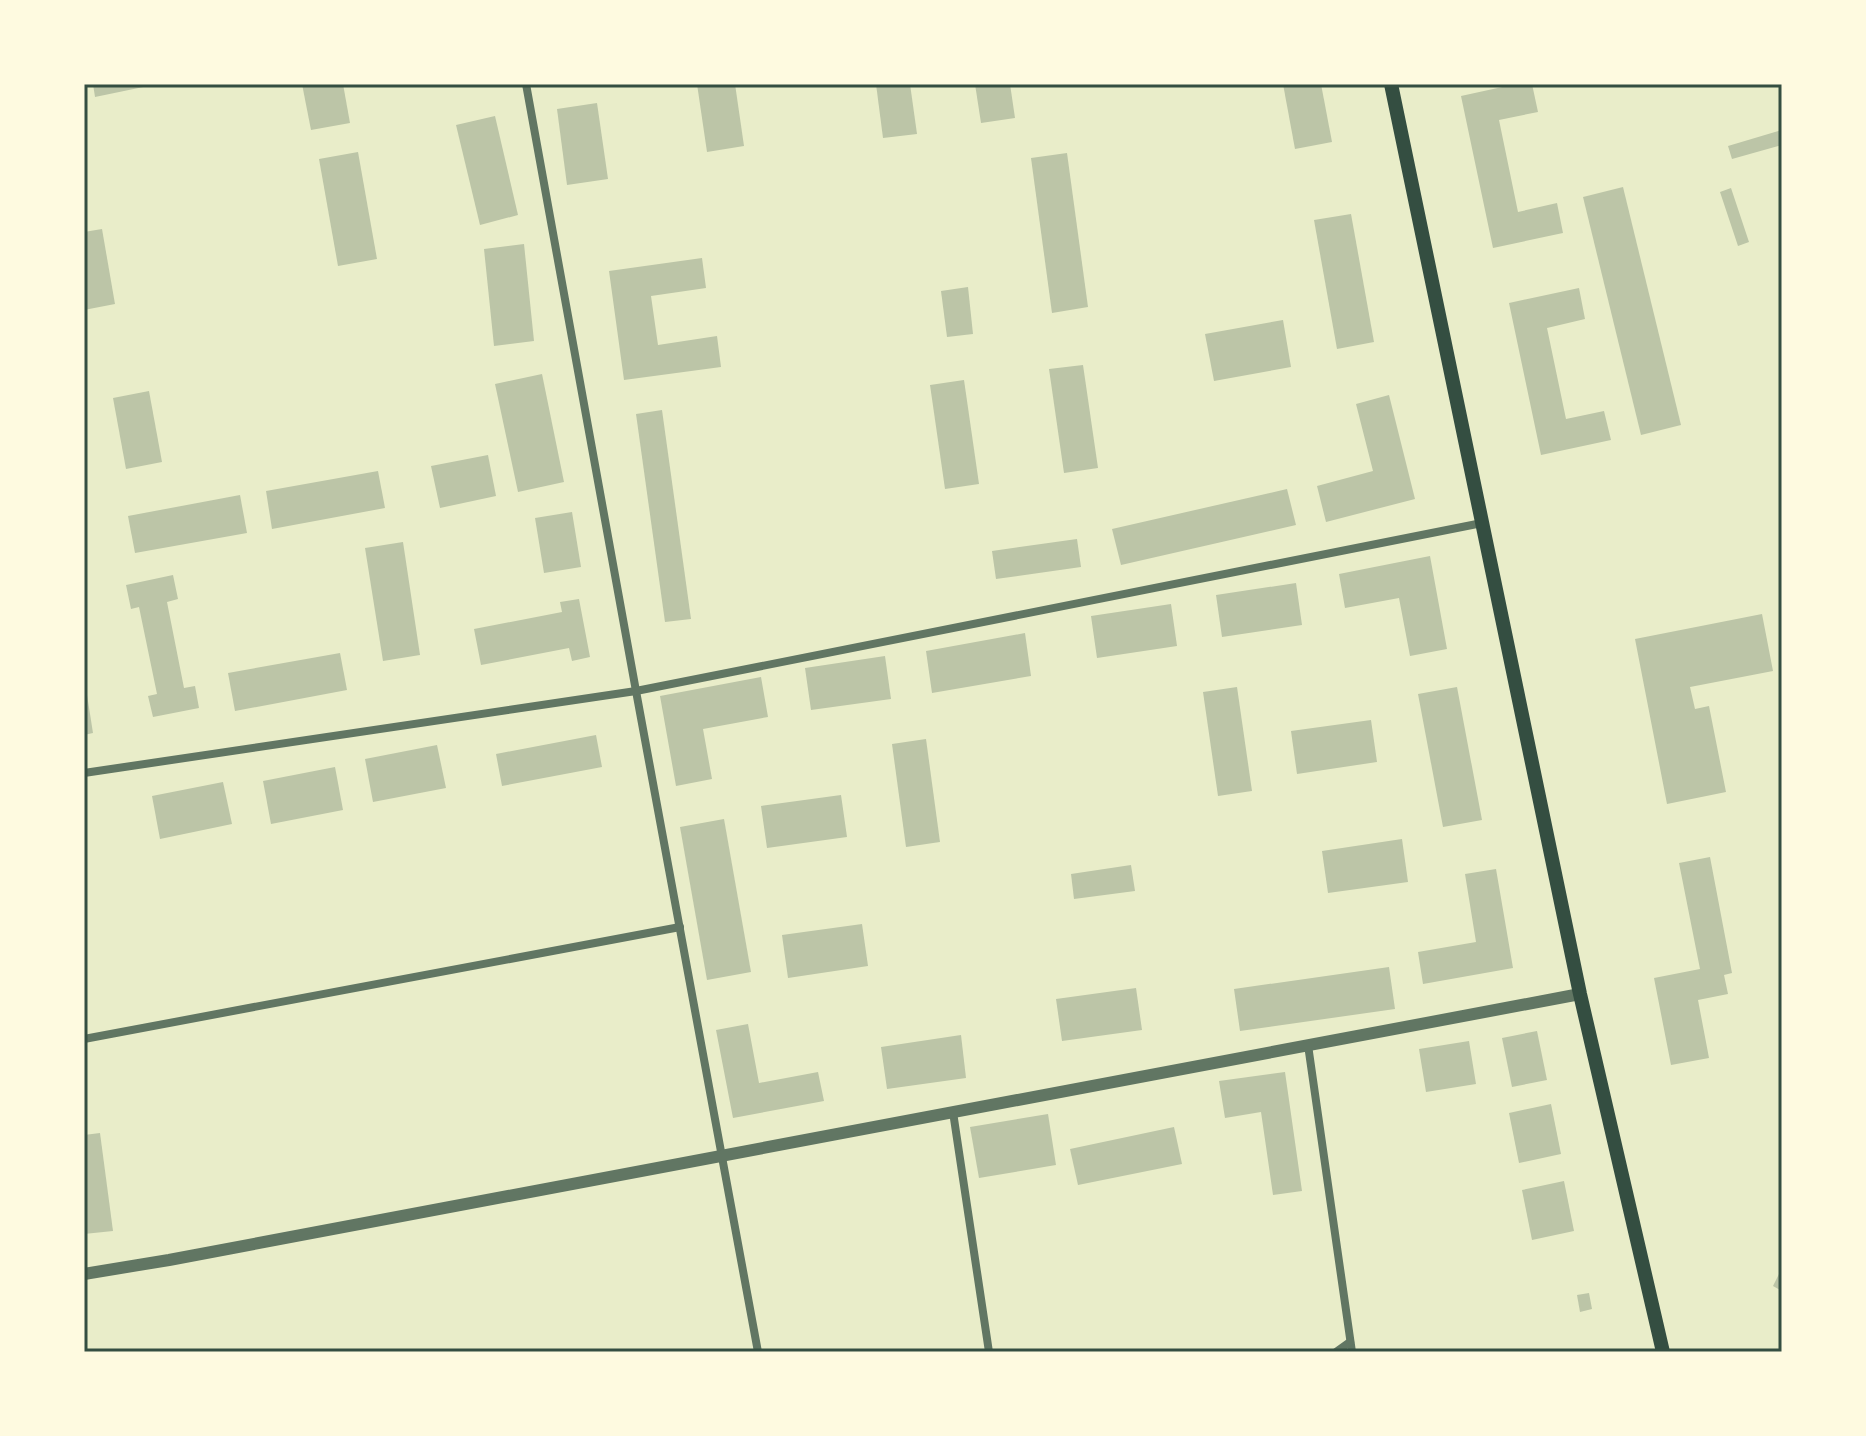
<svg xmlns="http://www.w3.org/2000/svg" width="1866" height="1436" font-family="Montserrat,sans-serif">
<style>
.building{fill:#bcc5a7}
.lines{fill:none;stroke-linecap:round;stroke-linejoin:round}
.minor{stroke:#617663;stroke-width:8}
.tertiary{stroke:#617663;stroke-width:12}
.secondary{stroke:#344e41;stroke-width:14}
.neatline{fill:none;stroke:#344e41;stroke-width:3}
</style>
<rect width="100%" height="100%" fill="#e9edc9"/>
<g class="building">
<polygon points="93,84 153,84 153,85 95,97"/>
<polygon points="302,84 343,84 350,123 311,130"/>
<polygon points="697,84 735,84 744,146 707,152"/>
<polygon points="876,84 910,84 917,134 883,138"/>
<polygon points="975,84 1010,84 1015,118 981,123"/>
<polygon points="1283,84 1321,84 1332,142 1295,149"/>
<polygon points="1516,84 1532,84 1538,112 1499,120 1518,212 1557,203 1563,233 1493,248 1461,96"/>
<polygon points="597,103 608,179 567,185 557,109"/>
<polygon points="495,116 518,215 480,225 456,125"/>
<polygon points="1782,130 1782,145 1732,159 1728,146"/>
<polygon points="358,152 377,259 338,266 319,159"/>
<polygon points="1067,153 1088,307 1052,313 1031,158"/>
<polygon points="1623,187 1681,425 1641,435 1583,197"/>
<polygon points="1731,188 1749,242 1738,246 1720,192"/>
<polygon points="1351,214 1374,342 1337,349 1314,220"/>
<polygon points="102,229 115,304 84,310 84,232"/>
<polygon points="524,244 534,341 494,346 484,249"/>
<polygon points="702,258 706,288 651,296 658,345 717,336 721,367 624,380 609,271"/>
<polygon points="968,287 973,334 947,337 941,291"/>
<polygon points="1579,288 1585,319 1547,328 1566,419 1604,411 1611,440 1541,455 1509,303"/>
<polygon points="1283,320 1291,367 1214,381 1205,334"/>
<polygon points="1083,365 1098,468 1064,473 1049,369"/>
<polygon points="542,374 564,482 518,492 495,384"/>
<polygon points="964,380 979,484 945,489 930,385"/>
<polygon points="149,391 162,462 126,469 113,398"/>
<polygon points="1389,395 1415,499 1326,522 1317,486 1373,471 1356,404"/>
<polygon points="662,410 691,619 665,622 636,414"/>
<polygon points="488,455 496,496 440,508 431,466"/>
<polygon points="378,471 385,508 272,529 266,491"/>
<polygon points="1287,489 1296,525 1121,565 1112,529"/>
<polygon points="240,495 247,533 135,553 128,516"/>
<polygon points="572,512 581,567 544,573 535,518"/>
<polygon points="1077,539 1081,567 996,579 992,551"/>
<polygon points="403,542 420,655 383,661 365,548"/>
<polygon points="1430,556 1447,649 1410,656 1399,598 1345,608 1339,574"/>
<polygon points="173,575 178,599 167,602 184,688 195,686 199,708 153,717 148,696 157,694 139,607 131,609 126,585"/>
<polygon points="1296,583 1302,625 1222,637 1216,595"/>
<polygon points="579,599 590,657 572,661 569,648 481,665 474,629 562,612 560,602"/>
<polygon points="1171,604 1177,646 1097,658 1091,616"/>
<polygon points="1762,614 1773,671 1690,687 1695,709 1709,706 1726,792 1667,804 1635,639"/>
<polygon points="1025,633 1031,676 932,693 926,651"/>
<polygon points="340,653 347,690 235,711 228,673"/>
<polygon points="885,656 891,699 811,710 805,668"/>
<polygon points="761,677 768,717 703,729 712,779 676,786 660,696"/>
<polygon points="1237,687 1252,791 1218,796 1203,692"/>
<polygon points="1457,687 1482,820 1443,827 1418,694"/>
<polygon points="87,695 93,733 84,735 84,696"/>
<polygon points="1371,720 1377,762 1297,774 1291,731"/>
<polygon points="596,735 602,767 502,786 496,754"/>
<polygon points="926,739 940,842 906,847 892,744"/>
<polygon points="437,745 446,788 373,802 365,759"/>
<polygon points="335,767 343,810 271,824 263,781"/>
<polygon points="223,782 232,824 160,839 152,796"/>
<polygon points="841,795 847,837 767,848 761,806"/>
<polygon points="724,819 751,972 707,980 680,827"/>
<polygon points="1402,839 1408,882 1328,893 1322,851"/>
<polygon points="1710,857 1732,973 1724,975 1728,994 1698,1000 1709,1058 1671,1065 1654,978 1700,969 1679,863"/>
<polygon points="1131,865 1135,891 1074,899 1071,874"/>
<polygon points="1496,869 1513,968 1423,984 1418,952 1476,942 1465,874"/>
<polygon points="862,924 868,966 788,978 782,935"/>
<polygon points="1389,967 1395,1009 1240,1031 1234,989"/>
<polygon points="1136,988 1142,1030 1062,1041 1056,999"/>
<polygon points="748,1024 759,1083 818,1072 824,1101 733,1118 716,1030"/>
<polygon points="1537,1031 1547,1080 1512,1087 1502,1038"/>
<polygon points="961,1035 966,1078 887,1089 881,1047"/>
<polygon points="1469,1041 1476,1084 1426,1092 1419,1049"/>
<polygon points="1285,1072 1302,1191 1273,1195 1261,1112 1225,1118 1219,1081"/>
<polygon points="1551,1104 1561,1154 1519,1163 1509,1113"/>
<polygon points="1048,1114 1056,1165 979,1178 970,1127"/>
<polygon points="1174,1127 1182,1164 1078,1185 1070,1149"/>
<polygon points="100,1133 113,1231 84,1234 84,1135"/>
<polygon points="1564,1181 1574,1231 1532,1240 1522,1190"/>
<polygon points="1782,1268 1782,1291 1773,1286"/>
<polygon points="1589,1293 1592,1309 1580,1312 1577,1295"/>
</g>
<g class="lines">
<g class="minor">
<polyline points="526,84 636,691 758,1352"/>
<polyline points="84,773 636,691 1482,523"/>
<polyline points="84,1039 680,927"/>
<polyline points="1308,1045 1352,1352"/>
<polyline points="953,1112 989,1352"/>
<polyline points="1336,1352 1350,1342"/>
</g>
<polyline class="tertiary" points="84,1274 169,1260 1580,994"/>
<polyline class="secondary" points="1391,84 1580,994 1663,1352"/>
</g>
<rect width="1866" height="1436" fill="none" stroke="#fefae0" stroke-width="172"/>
<rect x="86" y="86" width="1694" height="1264" class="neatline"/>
</svg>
